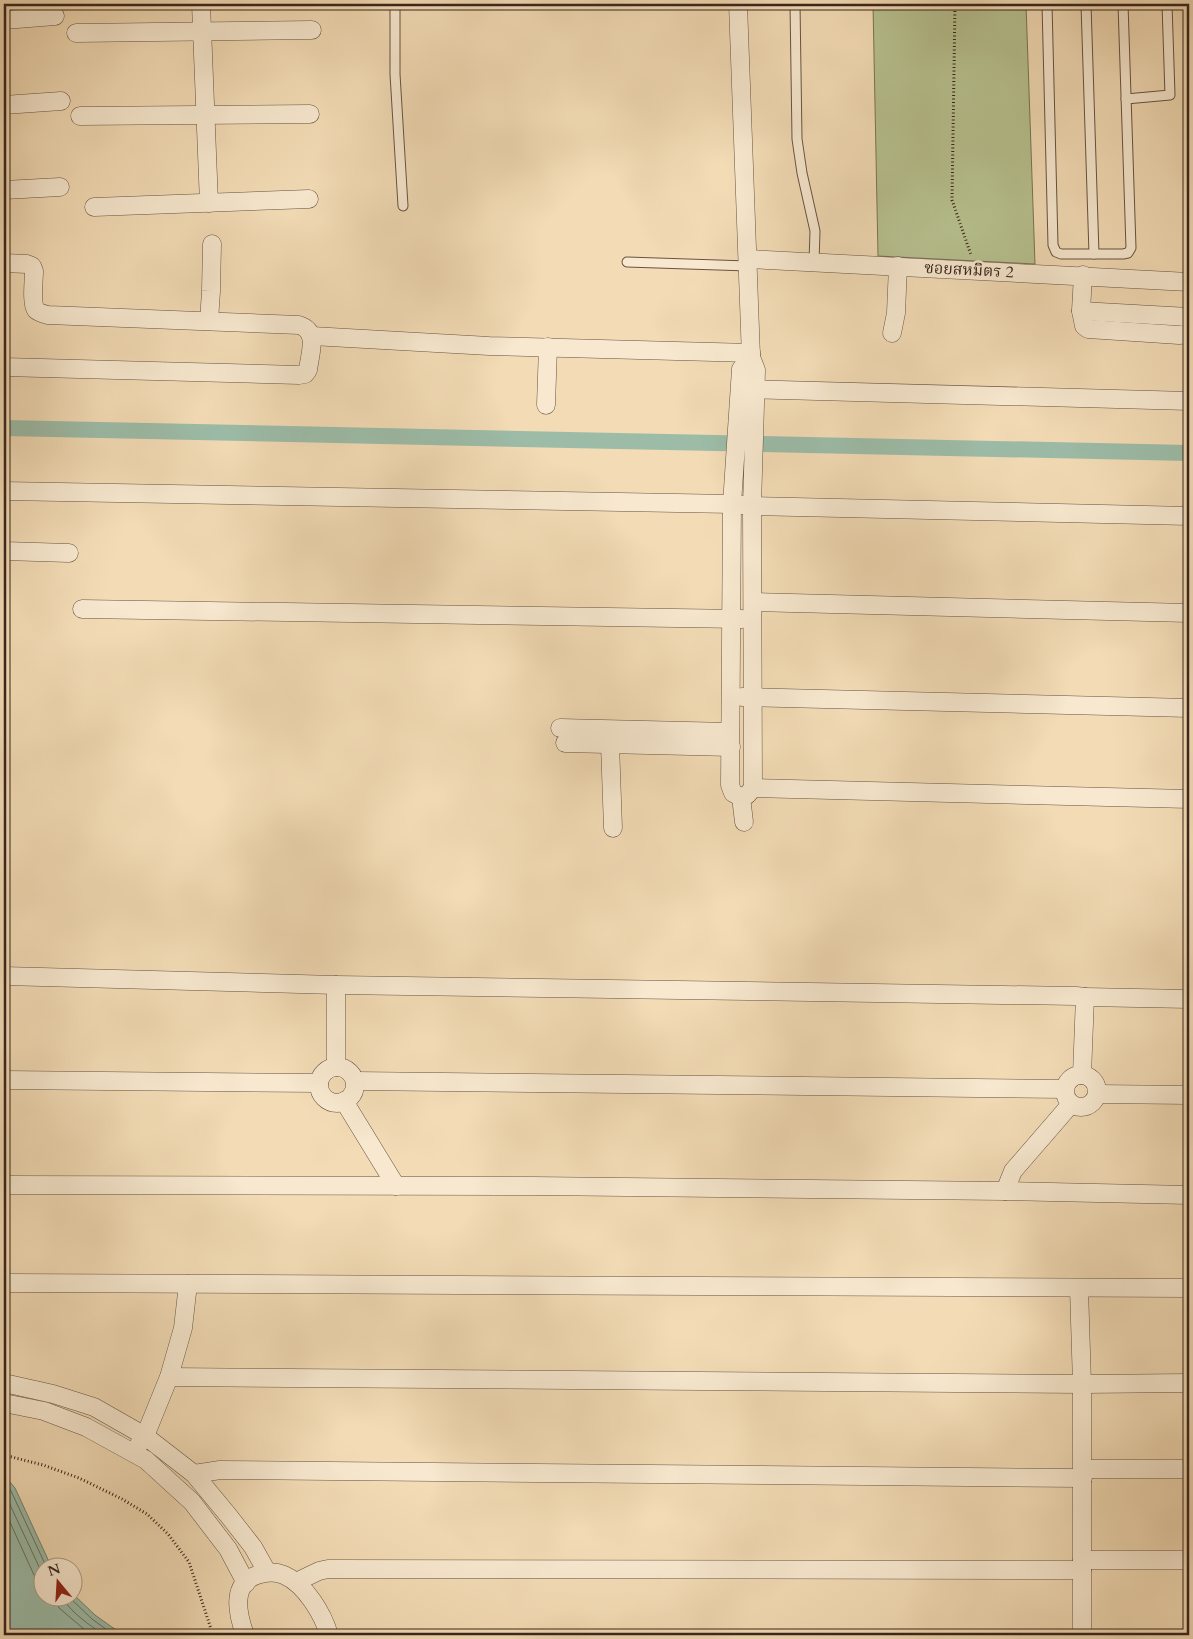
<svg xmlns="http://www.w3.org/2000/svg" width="1193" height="1639" font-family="Cardo,'Noto Serif Thai',serif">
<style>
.green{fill:#b7c190;stroke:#787456}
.water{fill:#9cbca8;stroke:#748070}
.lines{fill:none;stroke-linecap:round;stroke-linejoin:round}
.shore{stroke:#6a7162;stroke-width:1}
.canal{stroke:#9cbca8;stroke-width:16}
.lane-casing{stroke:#675343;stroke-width:11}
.street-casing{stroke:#675343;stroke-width:19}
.path{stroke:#39261d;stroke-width:3;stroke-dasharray:1 2.5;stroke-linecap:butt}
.lane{stroke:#f7e8cf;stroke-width:9}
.street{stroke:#f7e8cf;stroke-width:18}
.labels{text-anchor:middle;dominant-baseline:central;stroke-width:5;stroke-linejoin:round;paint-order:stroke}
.street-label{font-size:16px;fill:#39261d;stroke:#f7e8cf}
</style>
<rect width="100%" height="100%" fill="#f2dbb5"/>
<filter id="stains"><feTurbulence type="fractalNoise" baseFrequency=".004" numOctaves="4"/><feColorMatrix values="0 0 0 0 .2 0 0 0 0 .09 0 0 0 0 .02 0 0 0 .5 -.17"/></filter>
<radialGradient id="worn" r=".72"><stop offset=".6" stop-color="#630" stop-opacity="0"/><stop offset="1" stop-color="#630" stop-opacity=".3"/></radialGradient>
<polygon class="green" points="873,4 1026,4 1035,264 878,256"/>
<polygon class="water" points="4,1475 15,1488 51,1566 42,1566 42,1596 72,1596 73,1594 95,1615 123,1635 4,1635"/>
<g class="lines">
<g class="shore">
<polyline points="4,1483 11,1491 46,1566"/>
<polyline points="4,1492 42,1573"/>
<polyline points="4,1509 34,1575 42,1583"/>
<polyline points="54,1596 59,1608 91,1635"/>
<path d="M62,1596C67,1610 91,1626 104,1635"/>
<polyline points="68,1596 92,1619 114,1635"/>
</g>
<polyline class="canal" points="4,428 1189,453"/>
<g class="lane-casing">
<g id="lane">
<polyline points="395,4 395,74 403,206"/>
<polyline points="795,4 797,139 802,173 815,231 814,262"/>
<polyline points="1047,4 1053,245 1056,252 1061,254 1123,254 1128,253 1131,248 1123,4"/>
<polyline points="1086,4 1094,254"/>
<polyline points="1126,99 1170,95 1167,4"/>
<polyline points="627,262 748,266"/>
</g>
</g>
<g class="street-casing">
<g id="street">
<polyline points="201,4 209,203"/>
<polyline points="738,4 751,357"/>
<polyline points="4,20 55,16"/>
<polyline points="76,33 312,30"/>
<polyline points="4,105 61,101"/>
<polyline points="80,116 310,114"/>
<polyline points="4,190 60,187"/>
<polyline points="94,207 309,199"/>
<polyline points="748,259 1189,282"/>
<path d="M4,263L27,264L32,266L34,271C34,280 31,303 36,310C39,313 44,314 48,315L299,325C319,331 310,353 308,370L305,374L299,375L4,367"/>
<polyline points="1083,275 1081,311 1084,326 1088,329 1179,335 1189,334"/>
<polyline points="1081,311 1189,317"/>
<polyline points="209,321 211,291 212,244"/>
<polyline points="892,333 896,313 898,266"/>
<polyline points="312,336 489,346 751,353"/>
<polygon points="751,357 756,370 752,506 753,788 747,795 741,797 733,793 730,785 732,504 741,369"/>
<polyline points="745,389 1189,401"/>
<polyline points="546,405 548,347"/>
<polyline points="4,491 732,504 752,506 1189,516"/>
<polyline points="4,551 69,553"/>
<polyline points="753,602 1189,613"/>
<polyline points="82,609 742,619"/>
<polyline points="742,697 1189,708"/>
<polyline points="560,728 730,732"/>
<polyline points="565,743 731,747"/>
<polyline points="610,744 613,828"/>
<polyline points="753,788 1189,799"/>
<polyline points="741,797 744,822"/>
<polyline points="4,976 336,985 1076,996 1085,997 1082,1075"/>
<polyline points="336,985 336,1067"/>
<polyline points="1085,997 1189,999"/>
<circle cx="337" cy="1085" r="18"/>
<circle cx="1081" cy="1091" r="16"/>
<polyline points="4,1080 319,1083"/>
<polyline points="355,1081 1065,1089"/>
<polyline points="1097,1094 1189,1095"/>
<polyline points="344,1101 396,1186"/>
<polyline points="4,1185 533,1186 1005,1191 1189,1195"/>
<polyline points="1005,1191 1013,1171 1071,1104"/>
<polyline points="4,1283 1189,1288"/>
<polyline points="1079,1288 1082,1384 1082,1635"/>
<polyline points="169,1377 1082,1384 1189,1383"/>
<polyline points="4,1383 53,1394 94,1407 145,1436 194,1474 228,1515 253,1547 267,1572"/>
<polyline points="4,1403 44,1411 86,1427 146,1460 192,1502 228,1549 246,1583"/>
<polyline points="139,1444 145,1436 169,1377 183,1328 188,1284"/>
<polyline points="1083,1469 1189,1469"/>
<polyline points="194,1474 220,1470 1083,1478"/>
<polyline points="1082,1560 1189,1560"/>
<polyline points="296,1582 319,1571 328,1569 1082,1570"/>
<path d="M245,1635C238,1615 230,1584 257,1575C266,1572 275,1571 284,1575C305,1584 323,1614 329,1635"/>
</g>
</g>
<g class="path">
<polyline points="955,4 952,200 971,255"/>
<polyline points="4,1455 43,1465 79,1478 122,1499 147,1514 168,1534 189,1562 213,1635"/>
</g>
<use href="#lane" class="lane"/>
<use href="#street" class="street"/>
</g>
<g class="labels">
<g class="street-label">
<text transform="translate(969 270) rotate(3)">ซอยสหมิตร 2</text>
</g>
</g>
<rect width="1193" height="1639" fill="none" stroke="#f2dbb5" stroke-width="20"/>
<rect x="5" y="5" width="1183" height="1629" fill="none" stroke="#39261d" stroke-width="2.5"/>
<rect x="10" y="10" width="1173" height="1619" fill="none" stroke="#39261d"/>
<g transform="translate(58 1582) rotate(342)"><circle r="24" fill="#f7e8cf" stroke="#ab9a88"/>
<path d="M0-4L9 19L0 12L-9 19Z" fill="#8f2418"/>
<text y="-8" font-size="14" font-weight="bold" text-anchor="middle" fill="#39261d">N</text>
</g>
<rect width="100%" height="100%" filter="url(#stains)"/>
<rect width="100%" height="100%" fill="url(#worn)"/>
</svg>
